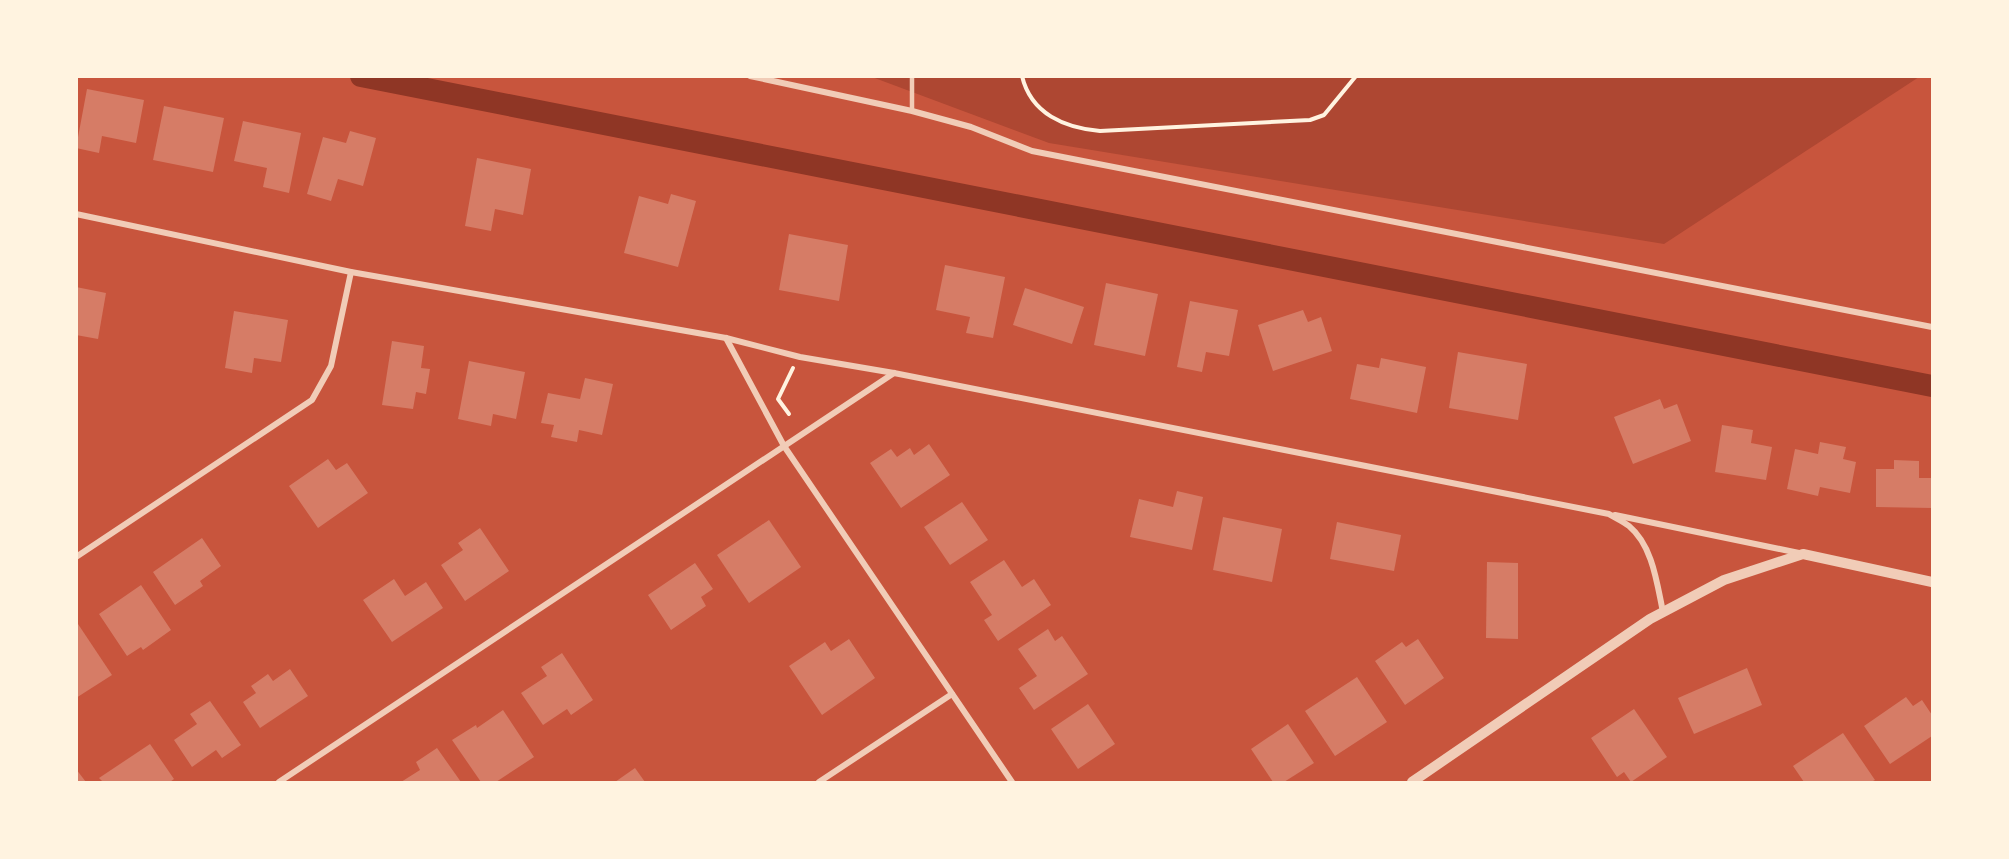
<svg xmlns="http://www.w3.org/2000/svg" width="2009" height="859" font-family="'Asap Condensed',sans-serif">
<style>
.green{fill:#ae4732}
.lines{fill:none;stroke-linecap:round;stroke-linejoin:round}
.canal{stroke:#8f3625;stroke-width:22}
.building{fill:#d67c66}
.path{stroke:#fff3e0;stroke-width:4}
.service{stroke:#f1ccb7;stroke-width:4.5}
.minor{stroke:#f1ccb7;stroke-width:6}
.tertiary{stroke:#f1ccb7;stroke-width:10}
</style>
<rect width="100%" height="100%" fill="#c8553d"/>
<polygon class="green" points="872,77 1919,77 1664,244 1049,143"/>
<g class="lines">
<polyline class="canal" points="361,76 1932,386"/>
</g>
<g class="building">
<polygon points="87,89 144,100 136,143 102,136 99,153 76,148"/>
<polygon points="164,106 224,118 213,172 153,160"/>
<polygon points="243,121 301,133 289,193 263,187 267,168 234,161"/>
<polygon points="350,131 376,138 363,186 338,179 331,201 307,194 323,137 346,143"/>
<polygon points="477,158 531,169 523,215 495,209 491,231 465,226"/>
<polygon points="671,194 696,201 678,267 624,253 639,196 668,204"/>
<polygon points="789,234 848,245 839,301 779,290"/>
<polygon points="945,265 1005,277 993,338 966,333 970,317 936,310"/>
<polygon points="1106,283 1158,294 1145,356 1094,345"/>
<polygon points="76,287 106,293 98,339 76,335"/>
<polygon points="1025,288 1084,307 1072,344 1013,325"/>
<polygon points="1190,301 1238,310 1229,356 1206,352 1202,372 1177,367"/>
<polygon points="1303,310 1308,322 1321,317 1332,351 1273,371 1258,325"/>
<polygon points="234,311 288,320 281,362 254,358 252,373 225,368"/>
<polygon points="392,341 424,346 421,368 430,369 426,394 416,392 413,409 382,405"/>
<polygon points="1458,352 1527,364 1518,420 1449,408"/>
<polygon points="1381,358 1426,367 1417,413 1350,399 1357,364 1379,368"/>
<polygon points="469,361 525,372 516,419 493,414 491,426 458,419"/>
<polygon points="585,378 613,384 602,435 579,430 577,442 551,437 554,425 541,423 548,393 580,399"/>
<polygon points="1660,399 1664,409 1677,404 1691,441 1633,464 1614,417"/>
<polygon points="1722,425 1753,430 1751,443 1772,447 1766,480 1715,472"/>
<polygon points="1820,442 1846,447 1843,459 1856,462 1850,493 1820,487 1818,496 1787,489 1795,449 1818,454"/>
<polygon points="929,444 950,475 901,508 870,463 891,449 897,457 910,448 914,455"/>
<polygon points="328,459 336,470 347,463 368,493 318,528 289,486"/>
<polygon points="1894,460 1919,461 1919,478 1932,478 1932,508 1876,507 1876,469 1894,469"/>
<polygon points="1177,491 1203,497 1192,550 1130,537 1139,499 1173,507"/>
<polygon points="962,502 988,540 950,565 924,527"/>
<polygon points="1223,517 1282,529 1272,582 1213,570"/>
<polygon points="769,520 801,567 749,603 717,555"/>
<polygon points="1337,522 1401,535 1394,571 1330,559"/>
<polygon points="480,528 509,571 465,601 441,565 463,550 458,543"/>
<polygon points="202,538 221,566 200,581 203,586 175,605 153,572"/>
<polygon points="1004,560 1022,587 1034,579 1051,605 998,641 984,620 992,615 970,582"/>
<polygon points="1487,562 1518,563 1518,639 1486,638"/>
<polygon points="695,563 713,589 701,597 706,606 671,630 648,595"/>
<polygon points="394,579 405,596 426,582 443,608 392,642 363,600"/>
<polygon points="141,585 171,630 143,650 141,647 127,656 99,614"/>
<polygon points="76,621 112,675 76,698"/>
<polygon points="1048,629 1055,641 1062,636 1088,674 1034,710 1019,688 1037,676 1018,649"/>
<polygon points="849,639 875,678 822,715 789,666 825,642 831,651"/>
<polygon points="1418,639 1444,678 1405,705 1375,661 1402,642 1406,647"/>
<polygon points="562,653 593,700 571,715 567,709 543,725 521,693 547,676 541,667"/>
<polygon points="1747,668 1762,705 1694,734 1678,698"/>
<polygon points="290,669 308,696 260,728 243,702 256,693 251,686 268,674 273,681"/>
<polygon points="1357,677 1387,722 1335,756 1305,711"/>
<polygon points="1906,697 1913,706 1922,700 1932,715 1932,736 1890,764 1864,726"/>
<polygon points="210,701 241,745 222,758 216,750 192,767 174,740 197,724 190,714"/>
<polygon points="1088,704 1115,744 1078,769 1051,729"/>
<polygon points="1634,709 1667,757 1631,782 1624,772 1617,777 1591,738"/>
<polygon points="503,710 534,757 496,782 481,782 452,740 476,725 477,728"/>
<polygon points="1288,724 1314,763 1284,782 1273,782 1251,749"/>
<polygon points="1843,733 1875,780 1871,782 1804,782 1793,766"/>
<polygon points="150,744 174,779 170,782 103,782 99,778"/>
<polygon points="437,748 461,782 401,782 420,770 416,762"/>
<polygon points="635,768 645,782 615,782"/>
<polygon points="76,769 86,782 76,782"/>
</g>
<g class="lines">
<g class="path">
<path d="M1022,76C1031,114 1065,128 1100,131L1310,120L1324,115L1356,76"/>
<polyline points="789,414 778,399 793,368"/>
</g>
<polyline class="service" points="912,76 912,111"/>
<g class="minor">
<polyline points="750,76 912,111 971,127 1032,151 1932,327"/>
<path d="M76,214L351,272L726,338L800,357L894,373L1609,514C1615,518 1623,521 1629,526C1653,546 1657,584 1663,612"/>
<polyline points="726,338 784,446 1012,782"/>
<polyline points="1615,515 1799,553"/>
<polyline points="76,557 312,400 331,366 351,272"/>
<polyline points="279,782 894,373"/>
<polyline points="819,782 952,694"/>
</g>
<polyline class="tertiary" points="1412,782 1650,619 1724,580 1803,554 1932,582"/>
</g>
<rect width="2009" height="859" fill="none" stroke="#fff3e0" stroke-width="156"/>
</svg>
